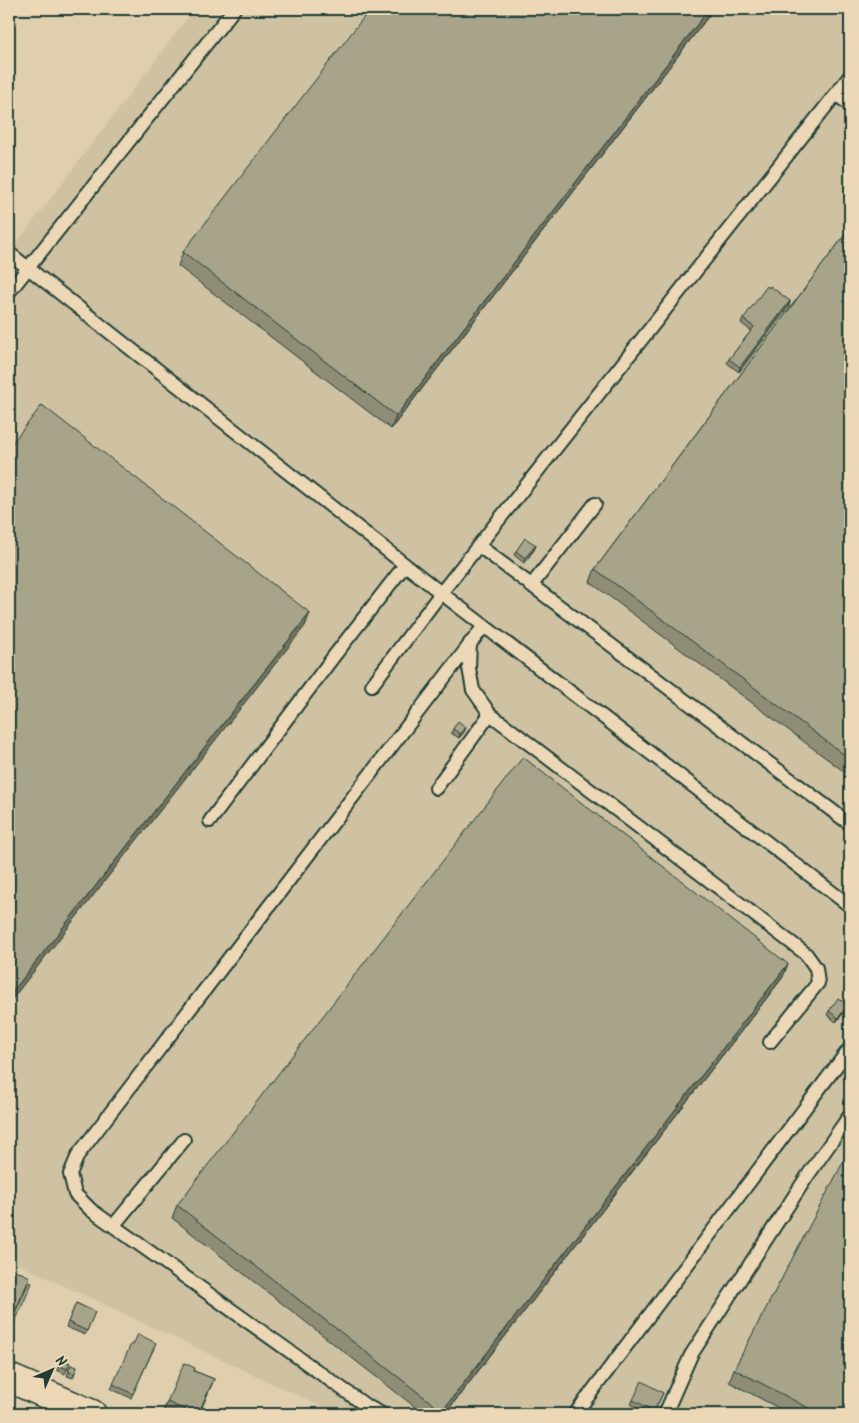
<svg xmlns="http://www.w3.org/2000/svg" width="859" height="1423" font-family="Kalam,sans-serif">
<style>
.built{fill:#cfc2a3}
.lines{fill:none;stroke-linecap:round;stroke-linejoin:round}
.lane-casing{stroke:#1f3d34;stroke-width:16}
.secondary-casing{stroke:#1f3d34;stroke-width:31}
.lane{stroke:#ecd8b6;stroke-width:12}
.secondary{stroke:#ecd8b6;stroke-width:28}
.wall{fill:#908d77;stroke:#1f3d34}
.shaded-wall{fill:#757361;stroke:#1f3d34}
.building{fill:#a7a48a;stroke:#1f3d34}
</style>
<rect width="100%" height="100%" fill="#e0cfae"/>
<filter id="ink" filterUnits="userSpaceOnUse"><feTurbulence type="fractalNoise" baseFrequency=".02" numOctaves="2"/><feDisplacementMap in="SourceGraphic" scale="10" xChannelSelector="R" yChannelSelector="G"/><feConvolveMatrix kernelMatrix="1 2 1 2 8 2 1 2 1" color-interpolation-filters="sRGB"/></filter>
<g filter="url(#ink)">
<polygon class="built" points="194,9 850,9 850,1414 337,1414 9,1260 9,236 19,240"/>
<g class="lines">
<g class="lane-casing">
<g id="lane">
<polyline points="836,94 850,105"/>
<polyline points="9,253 441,593 850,906"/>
<polyline points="9,292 234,9"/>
<polyline points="479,546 850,824"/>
<polyline points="531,586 595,504"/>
<polyline points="470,643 469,668 473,690 490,714 806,954 816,968 818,983 770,1042"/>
<polyline points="372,685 441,593 850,76"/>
<polyline points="436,788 490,714"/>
<polyline points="210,821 334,656 405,565"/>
<polyline points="114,1225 184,1140"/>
<polyline points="382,1414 365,1405 91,1210 75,1194 70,1174 78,1155 484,626"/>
<polyline points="575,1414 850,1048"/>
<polyline points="665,1414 691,1355 806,1178 850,1115"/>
</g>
</g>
<g class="secondary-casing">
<polyline id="secondary" points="9,1378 92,1414"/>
</g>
<use href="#lane" class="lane"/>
<use href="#secondary" class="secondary"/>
</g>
<g class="wall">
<polygon points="714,9 391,429 178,266 183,252"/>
<polygon points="850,228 850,776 590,582 595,569"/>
<polygon points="790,301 789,306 739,372 727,363 729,359 751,331 741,323 743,319"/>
<polygon points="536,545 534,550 524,563 514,555 516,551"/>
<polygon points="466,727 464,732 459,738 451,733 453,729"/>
<polygon points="783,977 445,1414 424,1414 172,1218 177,1205"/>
<polygon points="848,1005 846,1010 836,1022 827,1015 829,1011"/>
<polygon points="76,1303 95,1312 85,1335 66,1327"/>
<polygon points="133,1345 154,1348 131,1398 111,1389"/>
<polygon points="61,1359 70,1363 65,1374 57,1370"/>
<polygon points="71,1365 77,1367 73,1378 67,1376"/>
<polygon points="734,1369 850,1414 790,1414 729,1382"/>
<polygon points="194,1371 214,1379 199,1414 171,1414 163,1411 167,1402"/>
<polygon points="663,1393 653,1414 650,1414 631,1405 633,1400"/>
</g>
<g class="shaded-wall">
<polygon points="709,9 714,9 391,429 396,416"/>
<polygon points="790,301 789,306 739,372 740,367"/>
<polygon points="536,545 534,550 524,563 525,558"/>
<polygon points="310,613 305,626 9,1003 9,996"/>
<polygon points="466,727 464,732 459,738 460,734"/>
<polygon points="788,964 783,977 445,1414 440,1414 442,1411"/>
<polygon points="848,1005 846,1010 836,1022 838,1018"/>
<polygon points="214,1379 199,1414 198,1414"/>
</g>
<g class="building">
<polygon points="370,9 709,9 396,416 183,252"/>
<polygon points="850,228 850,759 595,569"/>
<polygon points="767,286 769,288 770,286 790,301 740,367 729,359 754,327 743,319"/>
<polygon points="42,405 310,613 9,996 9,447"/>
<polygon points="525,538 536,545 525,558 516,551"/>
<polygon points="458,721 466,727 460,734 453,729"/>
<polygon points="523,757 788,964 442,1411 177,1205"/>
<polygon points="838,998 848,1005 838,1018 829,1011"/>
<polygon points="850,1149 850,1414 820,1414 734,1369"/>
<polygon points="9,1267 30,1277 10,1323 13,1324 9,1334"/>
<polygon points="29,1282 32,1283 12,1329 13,1324 10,1323"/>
<polygon points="76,1303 95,1312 87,1331 68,1322"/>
<polygon points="138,1334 156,1343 133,1394 113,1384 131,1344 133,1345"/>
<polygon points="9,1340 13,1341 11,1347 9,1346"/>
<polygon points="61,1359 70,1363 67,1369 58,1365"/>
<polygon points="184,1363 195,1368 194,1371 214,1379 198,1414 184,1414 186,1410 167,1402"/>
<polygon points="71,1365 77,1367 74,1374 68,1371"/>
<polygon points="642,1381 663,1393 654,1411 633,1400"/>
</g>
</g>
<rect width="859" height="1423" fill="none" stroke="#ecd8b6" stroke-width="30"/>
<rect x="15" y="15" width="829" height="1393" fill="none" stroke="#1f3d34" stroke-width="2" filter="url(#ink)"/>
<g transform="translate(52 1370) rotate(45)" stroke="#ecd8b6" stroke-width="4" paint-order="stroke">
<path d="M0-4L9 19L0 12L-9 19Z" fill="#1f3d34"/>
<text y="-8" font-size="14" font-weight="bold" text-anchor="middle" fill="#1f3d34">N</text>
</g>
</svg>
